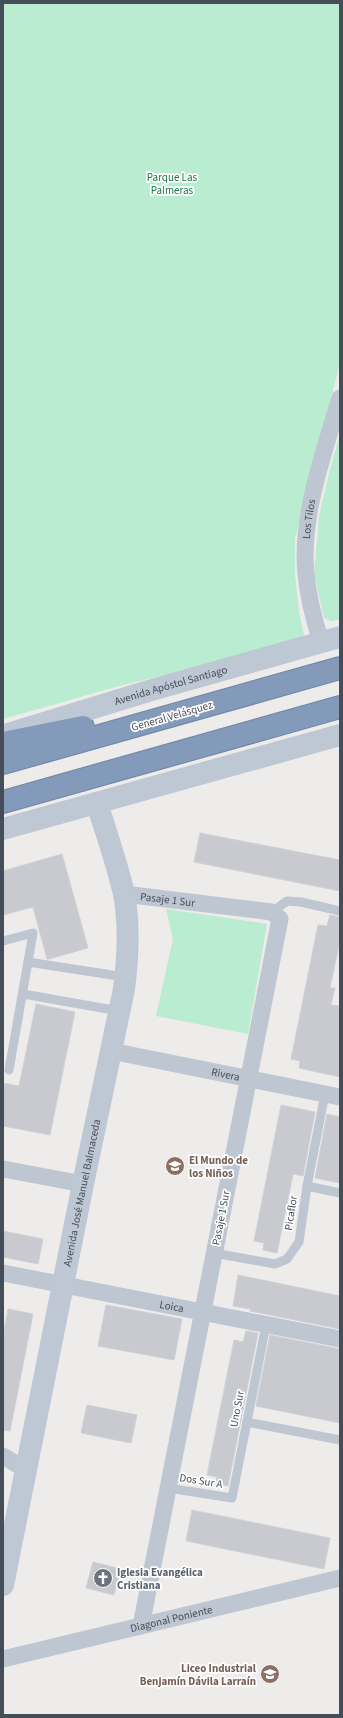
<svg xmlns="http://www.w3.org/2000/svg" width="343" height="1718" font-family="'Source Sans 3',sans-serif">
<style>
.green{fill:#b9ecd0}
.building{fill:#c8cad0;stroke:#cfd1d7}
.lines{fill:none;stroke-linecap:round;stroke-linejoin:round}
.highway-casing{stroke:#6f85a5;stroke-width:24}
.lane{stroke:#bec6d1;stroke-width:9}
.street{stroke:#bec6d1;stroke-width:17}
.secondary{stroke:#bec7d4;stroke-width:22}
.highway{stroke:#839aba;stroke-width:22}
.labels{text-anchor:middle;dominant-baseline:central;stroke-width:3.5;stroke-linejoin:round;paint-order:stroke}
.park-label{font-size:11px;fill:#19754d;stroke:#fff}
.street-label{font-size:11px;fill:#444d58;stroke:#fff}
.education-label{font-size:11px;font-weight:bold;fill:#785e54;stroke:#fff;text-anchor:start}
.worship-label{font-size:11px;font-weight:bold;fill:#5b616d;stroke:#fff;text-anchor:start}
</style>
<rect width="100%" height="100%" fill="#eeebeb"/>
<g class="green">
<polygon points="3,3 340,3 340,363 295,539 295,574 299,612 305,641 119,686 3,719"/>
<polygon points="340,435 340,619 332,621 324,618 314,574 319,516 330,469"/>
<polygon points="166,909 267,924 248,1034 156,1016 173,939"/>
</g>
<g class="building">
<polygon points="200,833 340,860 340,891 194,862"/>
<polygon points="62,854 88,948 49,959 47,959 33,907 3,915 3,871"/>
<polygon points="330,915 340,917 340,940 330,988 335,988 331,1005 340,1006 340,1077 299,1068 300,1061 291,1059 318,925 327,926"/>
<polygon points="36,1004 75,1012 50,1135 3,1126 3,1083 19,1086"/>
<polygon points="281,1105 315,1112 303,1176 293,1174 277,1253 263,1250 264,1243 254,1241"/>
<polygon points="327,1114 340,1117 340,1183 315,1178"/>
<polygon points="3,1231 43,1239 38,1264 3,1257"/>
<polygon points="238,1275 340,1296 340,1329 250,1311 251,1309 233,1306"/>
<polygon points="106,1305 182,1319 174,1360 98,1346"/>
<polygon points="8,1309 33,1314 10,1431 3,1430 3,1336"/>
<polygon points="246,1331 258,1333 228,1486 215,1483 217,1477 207,1475 234,1340 243,1342"/>
<polygon points="270,1335 340,1349 340,1423 256,1406"/>
<polygon points="87,1405 137,1415 131,1443 81,1433"/>
<polygon points="192,1510 330,1538 324,1569 186,1541"/>
<polygon points="93,1562 121,1569 114,1595 86,1588"/>
</g>
<g class="lines">
<g class="highway-casing">
<g id="highway">
<polyline points="3,743 83,727"/>
<polyline points="3,763 340,668"/>
<polyline points="3,802 340,707"/>
</g>
</g>
<g class="lane">
<polyline points="272,912 287,901 301,902 340,911"/>
<polyline points="3,941 33,933 9,1070"/>
<polyline points="28,962 125,977"/>
<polyline points="23,994 119,1011"/>
<polyline points="307,1186 340,1193"/>
<polyline points="214,1253 275,1264 287,1259 299,1242 307,1186 325,1094"/>
<polyline points="247,1422 340,1440"/>
<polyline points="168,1488 232,1498 266,1325"/>
</g>
<g class="street">
<path id="s1" d="M321,642C314,620 308,597 306,574C300,518 324,452 340,398"/>
<path id="s2" d="M124,894L272,912L280,919L141,1626"/>
<path id="s3" d="M111,1051L340,1097"/>
<polyline points="3,1169 83,1184"/>
<path id="s4" d="M3,1273L340,1339"/>
<polyline points="3,1456 26,1470"/>
<path id="s5" d="M3,1659L340,1578"/>
</g>
<g class="secondary">
<path id="s6" d="M8,734L155,689L340,637"/>
<polyline points="3,829 340,735"/>
<path id="s7" d="M3,1585L83,1184L124,989C128,958 130,926 124,894C117,863 106,833 97,803"/>
</g>
<use href="#highway" class="highway"/>
</g>
<defs>
<g id="school-disc" transform="scale(1)"><circle r="9.5" fill="#8d6e63" stroke="#fff"/><path d="M0-5L7-2L0 1L-7-2ZM-4 1L0 2.5L4 1V4Q0 6-4 4Z" fill="#fff"/></g>
<g id="church-disc" transform="scale(1)"><circle r="9.5" fill="#6b7280" stroke="#fff"/><path d="M-1.2-6h2.4v3.5h3.3v2.4h-3.3V6h-2.4V-.1h-3.3v-2.4h3.3Z" fill="#fff"/></g>
</defs>
<g fill-rule="evenodd">
<use href="#school-disc" x="175" y="1166"/>
<use href="#church-disc" x="103" y="1578"/>
<use href="#school-disc" x="270" y="1674"/>
</g>
<g class="labels">
<g class="park-label">
<text x="172" y="177">Parque Las<tspan x="172" dy="13">Palmeras</tspan></text>
</g>
<g class="street-label">
<text stroke="none"><textPath href="#s1" startOffset="125">Los Tilos</textPath></text>
<text stroke="none"><textPath href="#s6" startOffset="170">Avenida Apóstol Santiago</textPath></text>
<text transform="translate(172 716) rotate(-16)">General Velásquez</text>
<text stroke="none"><textPath href="#s2" startOffset="44">Pasaje 1 Sur</textPath></text>
<text stroke="none"><textPath href="#s3" startOffset="117">Rivera</textPath></text>
<text stroke="none"><textPath href="#s7" startOffset="400">Avenida José Manuel Balmaceda</textPath></text>
<text transform="translate(291 1213) rotate(-81)">Picaflor</text>
<text transform="translate(221 1218) rotate(-79)">Pasaje 1 Sur</text>
<text stroke="none"><textPath href="#s4" startOffset="172">Loica</textPath></text>
<text transform="translate(237 1409) rotate(-79)">Uno Sur</text>
<text transform="translate(201 1481) rotate(9)">Dos Sur A</text>
<text stroke="none"><textPath href="#s5" startOffset="173">Diagonal Poniente</textPath></text>
</g>
<g class="education-label">
<text x="189" y="1160">El Mundo de<tspan x="189" dy="13">los Niños</tspan></text>
<text x="256" y="1668" text-anchor="end">Liceo Industrial<tspan x="256" dy="13">Benjamín Dávila Larraín</tspan></text>
</g>
<g class="worship-label">
<text x="117" y="1572">Iglesia Evangélica<tspan x="117" dy="13">Cristiana</tspan></text>
</g>
</g>
<rect width="343" height="1718" fill="none" stroke="#444d58" stroke-width="8"/>
</svg>
